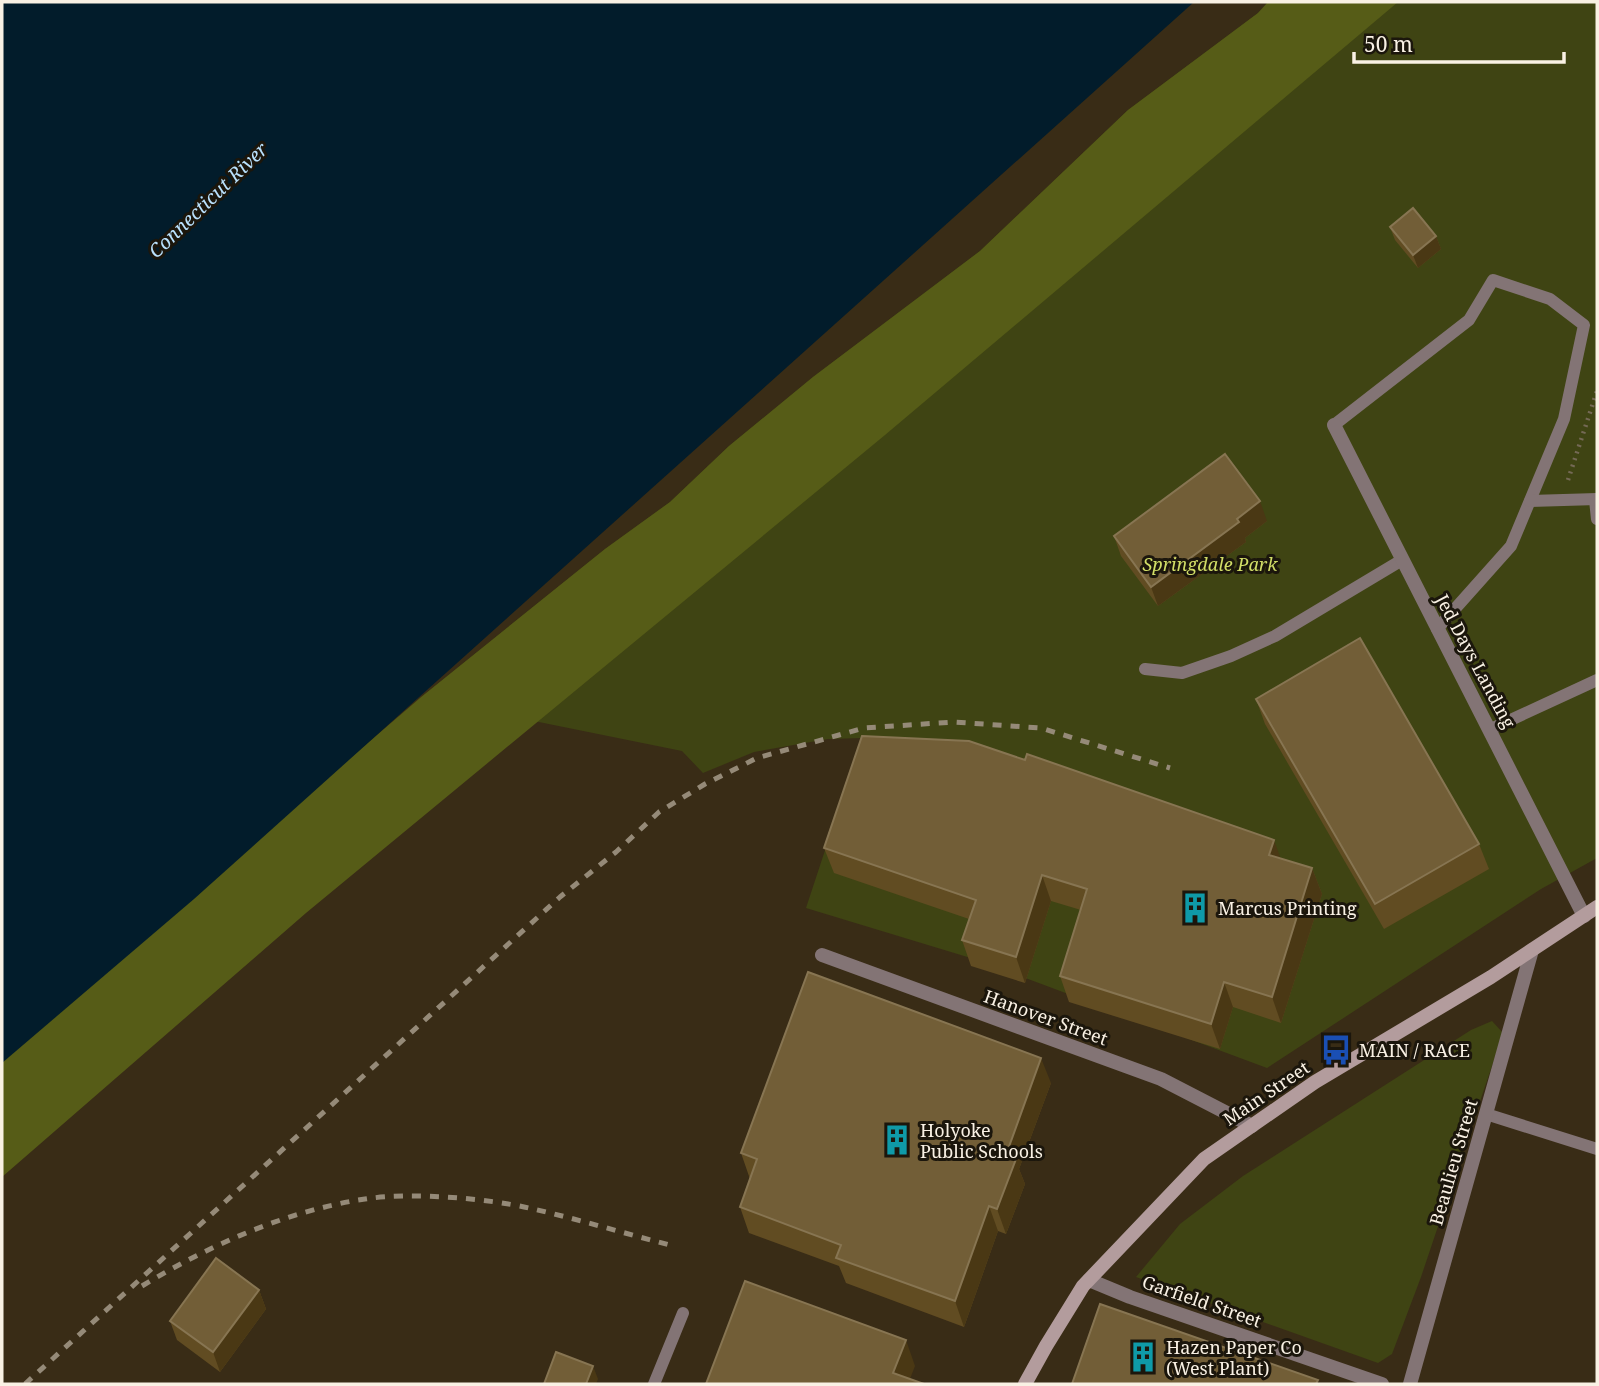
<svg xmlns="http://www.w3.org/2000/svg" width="1599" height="1386" font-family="'Noto Serif',serif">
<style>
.green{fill:#3f4413}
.forest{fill:#565c17}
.water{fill:#021c2b}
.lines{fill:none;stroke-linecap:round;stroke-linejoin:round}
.path{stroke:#746955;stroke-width:4.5;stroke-dasharray:2 5;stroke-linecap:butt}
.lane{stroke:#837475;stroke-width:12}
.street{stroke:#837475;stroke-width:14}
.secondary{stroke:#b39c9d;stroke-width:14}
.rail{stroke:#958a78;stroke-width:5;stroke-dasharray:9 9;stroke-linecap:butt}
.wall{fill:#614c22}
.shaded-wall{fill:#4a3814}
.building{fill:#725e37;stroke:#877552;stroke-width:2}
.labels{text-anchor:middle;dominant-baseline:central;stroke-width:6;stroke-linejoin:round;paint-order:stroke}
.park-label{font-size:18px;font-style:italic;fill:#d1dd67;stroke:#1b160c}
.street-label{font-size:18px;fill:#f9f1e4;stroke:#1b160c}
.poi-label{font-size:18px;fill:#f9f1e4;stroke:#1b160c;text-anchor:start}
.water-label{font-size:19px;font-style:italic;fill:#b9e1fd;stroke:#1b160c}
</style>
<rect width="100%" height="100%" fill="#392c16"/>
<g class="green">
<polygon points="1268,2 1597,2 1597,858 1541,889 1267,1068 974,959 806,908 862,738 828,739 754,752 703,773 682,751 420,698 605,549 670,502 729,446 813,377 980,251 1128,110 1258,13"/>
<polygon points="1492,1021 1503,1033 1421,1277 1392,1354 1378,1363 1136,1277 1180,1224 1243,1176 1471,1030"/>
</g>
<polygon class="forest" points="1268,2 1398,2 885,435 306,913 2,1177 2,1057 420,698 605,549 670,502 729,446 813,377 980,251 1128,110 1258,13"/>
<polygon class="water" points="2,2 1194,2 194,899 2,1063"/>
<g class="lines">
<polyline class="path" points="1568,480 1597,391"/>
<g class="lane">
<polyline points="1334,425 1469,320 1493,280 1550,299 1584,325 1564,419 1511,546 1437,629"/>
<polyline points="1595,500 1597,519"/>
<polyline points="1530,501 1597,499"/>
<polyline points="1145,669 1182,673 1231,656 1275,636 1402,560"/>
<polyline points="1491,729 1597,680"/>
<polyline points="1486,1114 1597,1149"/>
<polyline points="654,1384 683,1313"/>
</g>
<g class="street">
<polyline points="1334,425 1584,916"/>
<polyline points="822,955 1161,1079 1252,1126"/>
<polyline points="1089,1280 1130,1297 1382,1384"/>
<polyline points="1410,1384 1532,950"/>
</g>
<polyline class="secondary" points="1025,1384 1046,1346 1083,1286 1204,1159 1315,1082 1491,977 1597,907"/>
<g class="rail">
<path d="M142,1286C210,1245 286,1211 365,1199C410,1192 485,1198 529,1208C578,1219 626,1234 674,1246"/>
<polyline points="25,1384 560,897 616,852 659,812 705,784 757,758 864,728 954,722 1041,728 1170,768"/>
</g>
</g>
<g class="wall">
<polygon points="1390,227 1436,236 1441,249 1418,268 1395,240"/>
<polygon points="1267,521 1245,538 1246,542 1158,606 1121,556 1114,536"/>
<polygon points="1256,699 1479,844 1489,869 1384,929 1265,724"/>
<polygon points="824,848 1281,858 1312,868 1322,894 1281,1023 1233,1007 1220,1049 1069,1002 1060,976 1081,910 1051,901 1025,983 971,966 962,940 969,919 834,873"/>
<polygon points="1051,1083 1019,1169 1025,1184 1006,1234 998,1231 964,1327 846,1283 839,1266 749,1233 740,1207 750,1179 741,1153"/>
<polygon points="259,1290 266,1309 220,1372 177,1340 170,1321"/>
</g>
<g class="shaded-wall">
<polygon points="1436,236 1441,249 1418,268 1413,255"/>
<polygon points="1260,501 1267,521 1245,538 1246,542 1158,606 1151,587"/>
<polygon points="1274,840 1283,865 1269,855"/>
<polygon points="1312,868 1322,894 1281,1023 1272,997"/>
<polygon points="1042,875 1051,901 1025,983 1016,957"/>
<polygon points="1224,982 1233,1007 1220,1049 1211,1024"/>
<polygon points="1041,1058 1051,1083 1019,1169 1025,1184 1006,1234 997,1209 1006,1155"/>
<polygon points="989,1206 998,1231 964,1327 955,1301"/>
<polygon points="259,1290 266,1309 220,1372 213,1352"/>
<polygon points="906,1340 915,1366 908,1384 893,1373"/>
<polygon points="593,1366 598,1379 596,1384 586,1384"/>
</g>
<g class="building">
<polygon points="1413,208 1436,236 1413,255 1390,227"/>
<polygon points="1225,454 1260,501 1237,519 1239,522 1151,587 1114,536"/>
<polygon points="1360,638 1479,844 1375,904 1256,699"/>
<polygon points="862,736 969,741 1025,760 1027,754 1274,840 1269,855 1312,868 1272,997 1224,982 1211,1024 1060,976 1087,889 1042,875 1016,957 962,940 976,900 824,848"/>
<polygon points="808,972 1041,1058 1006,1155 1016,1159 997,1209 989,1206 955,1301 836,1258 841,1245 740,1207 757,1159 741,1153"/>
<polygon points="216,1258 259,1290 213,1352 170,1321"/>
<polygon points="745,1281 906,1340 893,1373 924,1384 706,1384"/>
<polygon points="1100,1304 1318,1380 1316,1384 1072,1384"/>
<polygon points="556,1352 593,1366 586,1384 544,1384"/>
</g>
<defs>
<g id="building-bare" transform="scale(2.415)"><path d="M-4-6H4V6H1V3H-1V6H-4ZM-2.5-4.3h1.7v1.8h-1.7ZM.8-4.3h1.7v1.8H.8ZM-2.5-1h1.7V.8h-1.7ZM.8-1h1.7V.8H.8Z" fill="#0f9aa8" stroke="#1b160c" stroke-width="2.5" paint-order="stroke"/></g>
<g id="bus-bare" transform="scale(2.415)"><path d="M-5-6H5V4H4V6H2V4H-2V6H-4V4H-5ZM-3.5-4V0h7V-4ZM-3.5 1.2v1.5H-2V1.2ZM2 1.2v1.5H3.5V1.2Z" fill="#1a4fb4" stroke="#1b160c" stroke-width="2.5" paint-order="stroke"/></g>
</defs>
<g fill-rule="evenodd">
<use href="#building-bare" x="1195" y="908"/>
<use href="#bus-bare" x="1336" y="1050"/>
<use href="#building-bare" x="897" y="1140"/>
<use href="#building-bare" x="1143" y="1357"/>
</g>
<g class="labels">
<g class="park-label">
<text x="1210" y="564">Springdale Park</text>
</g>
<g class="street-label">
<text transform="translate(1476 661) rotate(62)">Jed Days Landing</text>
<text transform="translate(1046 1017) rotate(20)">Hanover Street</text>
<text transform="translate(1266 1093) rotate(-34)">Main Street</text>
<text transform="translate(1453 1162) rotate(-74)">Beaulieu Street</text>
<text transform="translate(1202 1301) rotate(19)">Garfield Street</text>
</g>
<g class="poi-label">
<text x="1218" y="908">Marcus Printing</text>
<text x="1359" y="1050">MAIN / RACE</text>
<text x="920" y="1130">Holyoke<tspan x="920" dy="21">Public Schools</tspan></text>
<text x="1166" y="1347">Hazen Paper Co<tspan x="1166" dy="21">(West Plant)</tspan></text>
</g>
<g class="water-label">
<text transform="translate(208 200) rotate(-44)">Connecticut River</text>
</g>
</g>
<rect width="1599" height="1386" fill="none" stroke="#f9f1e4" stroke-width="7"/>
<path d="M1354 52v10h210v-10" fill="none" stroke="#f9f1e4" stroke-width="3.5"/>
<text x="1364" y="52" font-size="21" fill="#f9f1e4" stroke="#1b160c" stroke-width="5" paint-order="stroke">50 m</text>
</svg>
